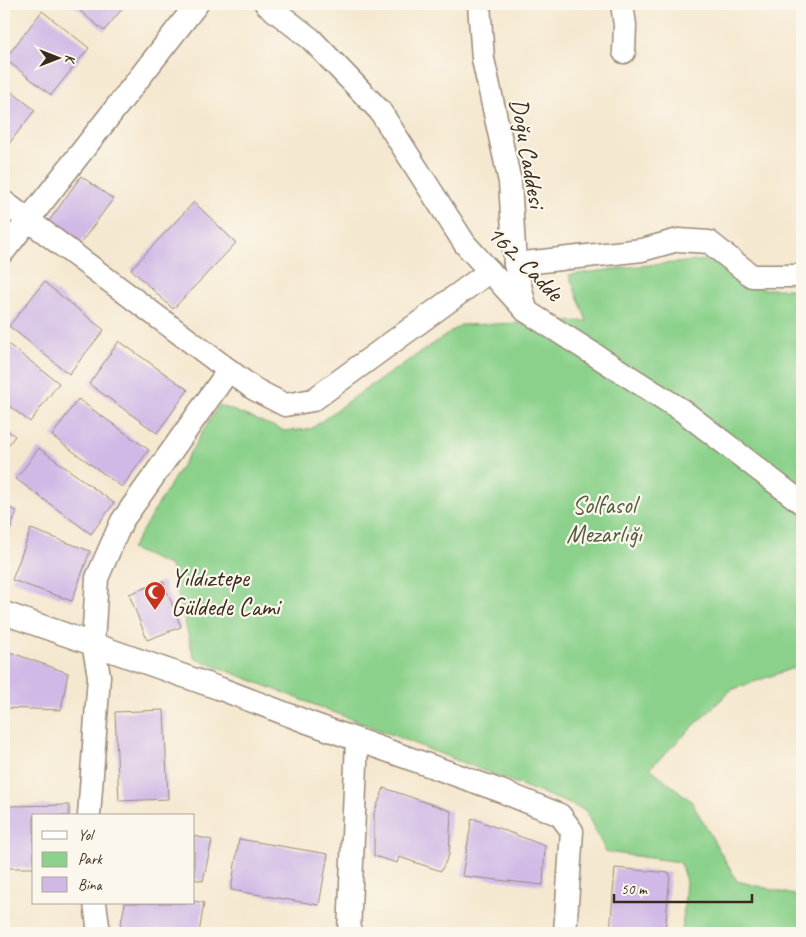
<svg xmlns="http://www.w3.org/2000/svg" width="806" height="937" font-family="Caveat,sans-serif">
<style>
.green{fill:#8bd18b;stroke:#637e54}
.building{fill:#d0b9e6}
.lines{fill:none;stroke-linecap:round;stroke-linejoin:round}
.minor-casing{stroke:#988977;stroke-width:25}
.minor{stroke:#fff;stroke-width:22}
.labels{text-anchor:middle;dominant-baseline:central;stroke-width:4.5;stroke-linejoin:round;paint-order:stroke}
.street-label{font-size:25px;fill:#3b2a1e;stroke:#fbf7ec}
.park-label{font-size:25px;fill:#535c3f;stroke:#fbf7ec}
.poi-label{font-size:25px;fill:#3b2a1e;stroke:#fbf7ec;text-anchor:start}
</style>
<rect width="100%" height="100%" fill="#fbf7ec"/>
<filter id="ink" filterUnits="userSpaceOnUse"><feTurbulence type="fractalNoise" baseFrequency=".02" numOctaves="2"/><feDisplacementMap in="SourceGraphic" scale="10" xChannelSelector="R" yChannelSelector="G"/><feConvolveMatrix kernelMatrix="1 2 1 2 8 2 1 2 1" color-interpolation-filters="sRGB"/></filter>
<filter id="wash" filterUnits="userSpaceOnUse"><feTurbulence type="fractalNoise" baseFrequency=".0096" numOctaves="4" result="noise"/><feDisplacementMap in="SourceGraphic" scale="20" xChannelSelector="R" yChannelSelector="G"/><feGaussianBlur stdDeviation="1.12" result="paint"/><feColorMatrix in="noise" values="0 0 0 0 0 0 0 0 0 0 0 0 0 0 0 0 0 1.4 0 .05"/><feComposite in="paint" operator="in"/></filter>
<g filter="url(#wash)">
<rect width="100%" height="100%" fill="#f5e8d0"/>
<polygon class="green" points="709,260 763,289 802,289 802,665 731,690 650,768 691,801 737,881 802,897 802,933 682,933 686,881 680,862 606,852 585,810 194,658 171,566 131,549 219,405 285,431 311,429 347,402 461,325 587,321 569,275 638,266"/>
<g id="blocks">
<g class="building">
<polygon points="72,4 126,4 104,31"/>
<polygon points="42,11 89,48 51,95 5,59"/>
<polygon points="4,86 35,110 4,150"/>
<polygon points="81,176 113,199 80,244 49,221"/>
<polygon points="194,202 236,243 173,309 131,269"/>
<polygon points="44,282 104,330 69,374 9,326"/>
<polygon points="4,341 59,383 30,422 4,402"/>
<polygon points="119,341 188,390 157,433 89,384"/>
<polygon points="78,399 149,450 122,487 52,436"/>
<polygon points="4,428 15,436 4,451"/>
<polygon points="39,448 114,503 91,534 16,479"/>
<polygon points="4,506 17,511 4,548"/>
<polygon points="31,529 90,551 72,601 12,580"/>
<polygon points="163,581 181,627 147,640 129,594"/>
<polygon points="4,650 68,673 61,710 4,708"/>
<polygon points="164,710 168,799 119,801 115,712"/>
<polygon points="384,788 451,811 449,855 441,871 399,857 397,863 374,856 374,813"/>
<polygon points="69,805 69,816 34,816 34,868 4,868 4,806"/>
<polygon points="472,818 545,846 543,885 462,876"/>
<polygon points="194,836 212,840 203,881 194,879"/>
<polygon points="239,839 328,854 319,905 231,890"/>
<polygon points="615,868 670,873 665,933 610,933"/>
<polygon points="194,901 204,903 199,933 119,933 125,903 194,903"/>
</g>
</g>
</g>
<g filter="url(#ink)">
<use href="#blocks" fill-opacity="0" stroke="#988977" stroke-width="1"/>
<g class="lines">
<g class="minor-casing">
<g id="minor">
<polyline points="266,4 311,39 380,111 465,244 526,311 683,411 802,503"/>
<polyline points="479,4 483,59 510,182 515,264 526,310"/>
<polyline points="622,4 625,25 624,52"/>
<polyline points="4,202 254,389 285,405 313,400 490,271"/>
<polyline points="4,251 197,4"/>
<polyline points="515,264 642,250 678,240 709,242 752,276 802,276"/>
<polyline points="4,613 221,689 310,723 501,791 560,815 572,831 565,933"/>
<polyline points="89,816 99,676 93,643 97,578 122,521 229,370"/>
<polyline points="95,903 99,933"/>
<polyline points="349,933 357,740"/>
</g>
</g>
<use href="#minor" class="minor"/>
</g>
</g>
<defs>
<g id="mosque-pin" transform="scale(1.125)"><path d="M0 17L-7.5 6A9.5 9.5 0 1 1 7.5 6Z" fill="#c8321e" stroke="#fbf7ec"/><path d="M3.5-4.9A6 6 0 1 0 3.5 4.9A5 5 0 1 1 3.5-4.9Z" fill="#fff"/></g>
</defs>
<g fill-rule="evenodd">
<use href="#mosque-pin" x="155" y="592"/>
</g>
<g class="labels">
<g class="street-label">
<text transform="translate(528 153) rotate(80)">Doğu Caddesi</text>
<text transform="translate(525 263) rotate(45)">162. Cadde</text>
</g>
<g class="park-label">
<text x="604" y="505">Solfasol<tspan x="604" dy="29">Mezarlığı</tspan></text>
</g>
<g class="poi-label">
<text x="171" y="578">Yıldıztepe<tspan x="171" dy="29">Güldede Cami</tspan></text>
</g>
</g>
<rect width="806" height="937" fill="none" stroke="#fbf7ec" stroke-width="20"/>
<rect x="32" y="814" width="162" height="90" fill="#fbf7ec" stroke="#aea59a"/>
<rect x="42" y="831" width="25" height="8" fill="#ffffff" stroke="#aea59a"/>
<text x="78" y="840" font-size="15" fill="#3b2a1e">Yol</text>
<rect x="42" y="852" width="25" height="15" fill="#8bd18b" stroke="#aea59a"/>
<text x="78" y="864" font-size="15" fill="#3b2a1e">Park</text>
<rect x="42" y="877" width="25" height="15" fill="#d0b9e6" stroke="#aea59a"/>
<text x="78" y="890" font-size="15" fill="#3b2a1e">Bina</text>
<g transform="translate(58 58) rotate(90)" stroke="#fbf7ec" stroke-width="4" paint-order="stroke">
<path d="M0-4L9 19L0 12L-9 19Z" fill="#3b2a1e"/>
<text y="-8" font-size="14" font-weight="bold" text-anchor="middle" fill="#3b2a1e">K</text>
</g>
<path d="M614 894v8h138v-8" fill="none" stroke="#3b2a1e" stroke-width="2.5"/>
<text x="621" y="894" font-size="15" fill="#3b2a1e" stroke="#fbf7ec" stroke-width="4" paint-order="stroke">50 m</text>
</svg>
